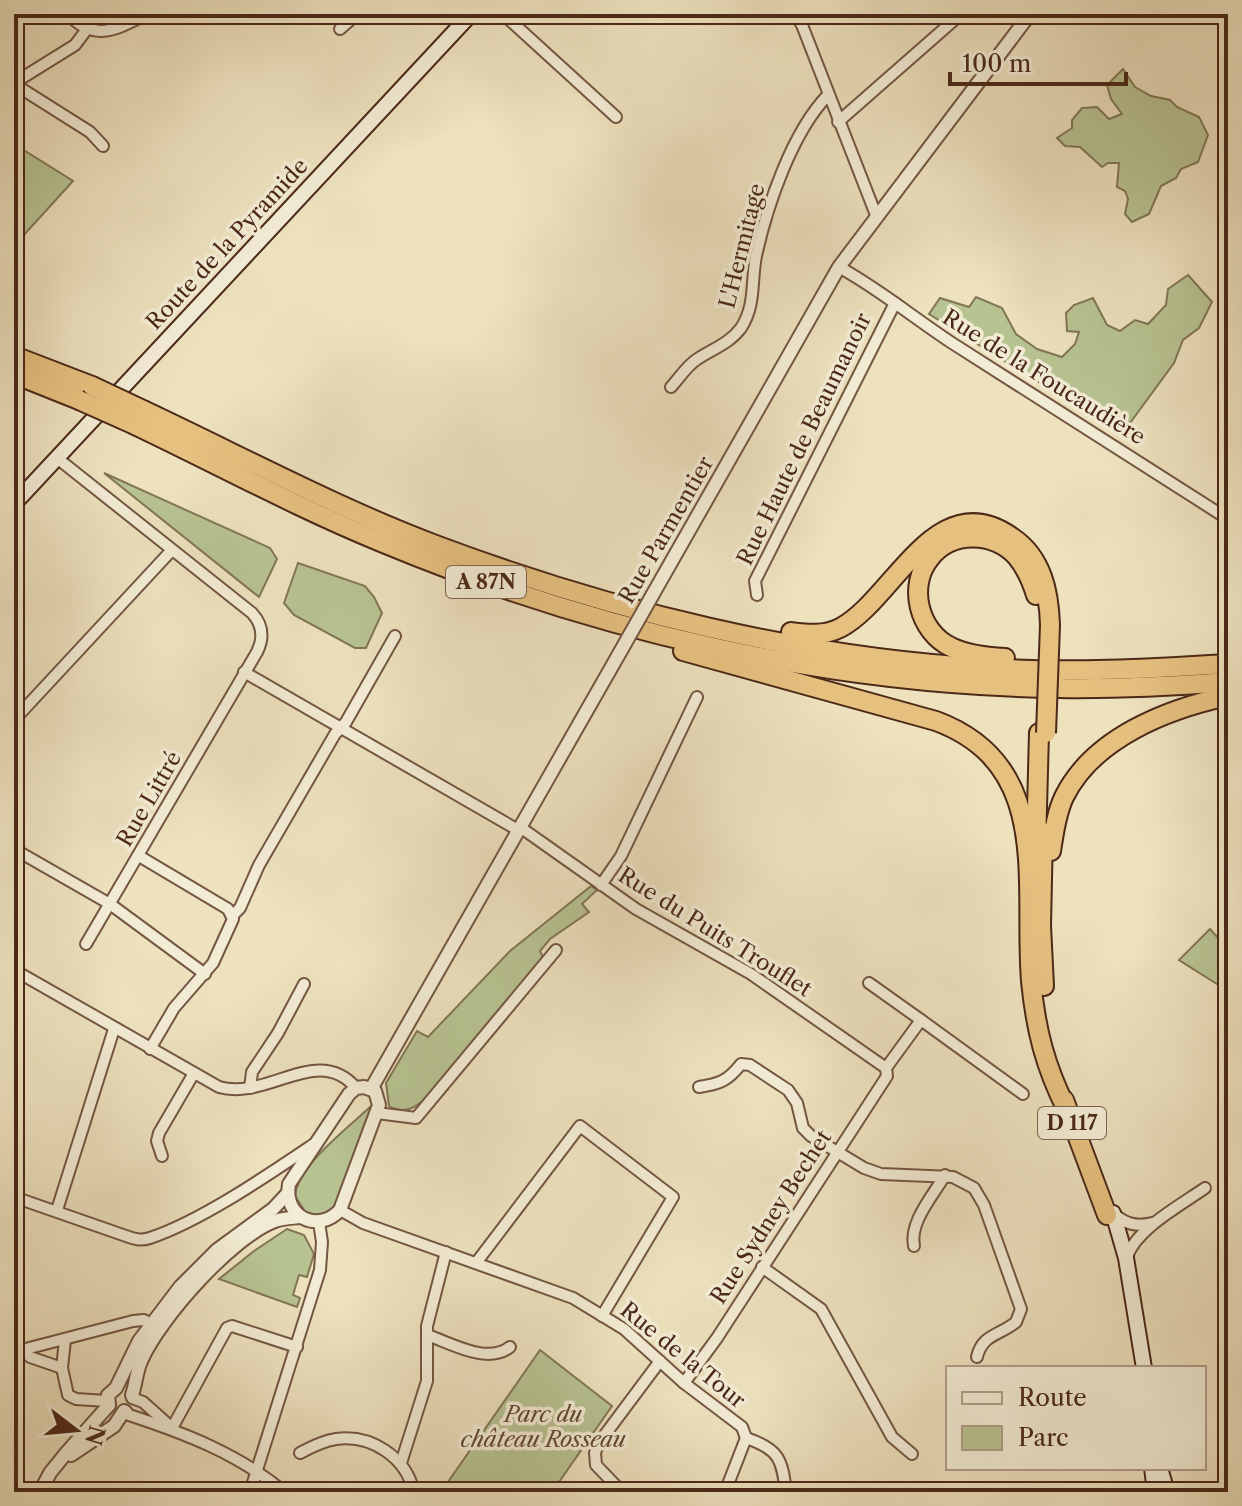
<svg xmlns="http://www.w3.org/2000/svg" width="1242" height="1506" font-family="'Libre Caslon Text',serif">
<style>
.green{fill:#b8c392;stroke:#827655;stroke-width:2}
.lines{fill:none;stroke-linecap:round;stroke-linejoin:round}
.minor-casing{stroke:#745642;stroke-width:14}
.tertiary-casing{stroke:#745642;stroke-width:16}
.secondary-casing{stroke:#4b2818;stroke-width:18}
.motorway-casing{stroke:#4b2818;stroke-width:22}
.minor{stroke:#f3ecd5;stroke-width:10}
.tertiary{stroke:#f3ecd5;stroke-width:12}
.secondary{stroke:#f3ecd5;stroke-width:14}
.motorway{stroke:#e6c07f;stroke-width:18}
.tertiary-bridge-casing{stroke:#745642;stroke-width:16;stroke-linecap:butt}
.motorway-bridge-casing{stroke:#4b2818;stroke-width:22;stroke-linecap:butt}
.tertiary-bridge{stroke:#f3ecd5;stroke-width:12}
.motorway-bridge{stroke:#e6c07f;stroke-width:18}
.labels{text-anchor:middle;dominant-baseline:central;stroke-width:7;stroke-linejoin:round;paint-order:stroke}
.shield{fill:#f3ecd5;stroke:#7d6351;stroke-width:2}
.shield-label{font-size:20px;font-weight:bold;fill:#4b2818}
.street-label{font-size:22px;fill:#4b2818;stroke:#f3ecd5}
.park-label{font-size:22px;font-style:italic;fill:#614730;stroke:#f3ecd5}
</style>
<rect width="100%" height="100%" fill="#ede1be"/>
<filter id="stains"><feTurbulence type="fractalNoise" baseFrequency=".0025" numOctaves="4"/><feColorMatrix values="0 0 0 0 .2 0 0 0 0 .09 0 0 0 0 .02 0 0 0 .5 -.17"/></filter>
<radialGradient id="worn" r=".72"><stop offset=".6" stop-color="#630" stop-opacity="0"/><stop offset="1" stop-color="#630" stop-opacity=".3"/></radialGradient>
<g class="green">
<polygon points="1123,69 1135,87 1151,96 1170,100 1177,107 1199,117 1208,135 1198,162 1181,169 1176,178 1161,186 1149,214 1132,222 1125,214 1128,199 1125,191 1117,187 1119,163 1108,163 1102,167 1080,147 1065,146 1057,138 1072,128 1072,120 1082,108 1097,107 1109,119 1122,114 1111,99 1107,85"/>
<polygon points="14,144 73,181 14,246"/>
<polygon points="1188,275 1212,302 1199,328 1183,340 1174,363 1122,434 929,314 940,298 969,307 976,297 1002,308 1016,334 1037,349 1062,357 1075,344 1079,332 1067,331 1066,313 1074,305 1093,298 1107,325 1120,331 1135,320 1148,324 1166,305 1168,289"/>
<polygon points="104,473 270,548 277,559 259,597"/>
<polygon points="298,563 365,586 374,597 382,613 366,648 355,648 294,615 284,603"/>
<path d="M591,886L597,890L582,904L589,912L550,939L540,951L543,957L529,974L425,1099C414,1109 403,1114 389,1106L386,1083L417,1031L428,1037L510,951Z"/>
<polygon points="1210,929 1228,949 1228,991 1179,960"/>
<path d="M370,1107L371,1109L335,1206C327,1215 317,1217 306,1213L295,1196C298,1165 347,1129 370,1107Z"/>
<polygon points="287,1229 304,1235 314,1254 307,1277 299,1275 293,1295 300,1298 297,1307 219,1279 254,1251"/>
<polygon points="540,1350 612,1406 552,1492 441,1492"/>
</g>
<g class="lines">
<g class="minor-casing">
<g id="minor">
<path d="M68,14C95,43 117,29 147,14"/>
<polyline points="503,14 616,117"/>
<polyline points="795,14 802,25 876,215"/>
<polyline points="340,29 357,14"/>
<polyline points="14,83 75,45 87,29"/>
<polyline points="14,84 90,132 103,146"/>
<polyline points="838,122 961,14"/>
<path d="M839,267C879,289 914,318 952,343L1228,519"/>
<path d="M671,387C679,378 687,366 696,360C712,349 729,344 741,328C756,305 751,281 756,256C767,206 792,132 828,95"/>
<path d="M57,458L252,613C263,625 264,638 257,652L86,944"/>
<polyline points="757,595 755,581 895,303"/>
<polyline points="244,672 518,830"/>
<polyline points="14,720 171,551"/>
<polyline points="520,827 636,909 751,974 886,1068 887,1076 717,1338 684,1383"/>
<polyline points="14,849 110,904 205,974"/>
<polyline points="139,856 228,909 233,919 213,963 174,1008 150,1049"/>
<polyline points="601,885 621,856 697,697"/>
<polyline points="233,915 240,908 259,865 335,734 346,722 395,636"/>
<path d="M14,970L219,1087C267,1101 318,1043 356,1088"/>
<polyline points="869,983 921,1020 886,1068"/>
<polyline points="921,1020 1023,1094"/>
<path d="M699,1087C719,1084 728,1081 741,1064L750,1065L788,1090L797,1103L803,1128L811,1136L864,1168L881,1174L953,1177L974,1188L984,1205L1021,1309L1016,1322C1001,1335 982,1334 977,1357"/>
<polyline points="250,1088 252,1072 278,1033 304,984"/>
<polyline points="377,1113 416,1118 556,950"/>
<polyline points="162,1156 157,1141 159,1133 194,1073"/>
<path d="M14,1197L126,1236C134,1239 141,1241 150,1238C201,1221 268,1175 314,1144"/>
<polyline points="57,1210 114,1029"/>
<polyline points="340,1210 363,1223 573,1298 624,1329 684,1383 742,1427 746,1438"/>
<path d="M1113,1213C1125,1224 1136,1227 1152,1223"/>
<path d="M914,1246C909,1222 933,1196 945,1175"/>
<path d="M1127,1257C1136,1229 1181,1205 1205,1188"/>
<polyline points="476,1263 580,1126 673,1197 602,1316"/>
<polyline points="762,1267 821,1309 892,1437 912,1454"/>
<path d="M427,1335C451,1343 487,1365 510,1347"/>
<polyline points="65,1340 62,1368 68,1395 76,1399 107,1401"/>
<polyline points="24,1351 30,1357 62,1368"/>
<polyline points="14,1352 133,1321 144,1320 151,1324"/>
<polyline points="132,1398 143,1402 172,1428"/>
<path d="M126,1411L129,1415C184,1433 239,1454 284,1492"/>
<polyline points="172,1428 227,1328 232,1326 297,1347"/>
<path d="M746,1438C779,1449 782,1459 786,1492"/>
<path d="M300,1453C311,1447 323,1441 336,1439C371,1434 406,1457 414,1492"/>
<polyline points="14,1461 16,1462"/>
<polyline points="401,1463 427,1381 427,1326 446,1252"/>
<polyline points="250,1492 320,1270 322,1242 319,1222"/>
<polyline points="622,1492 596,1465 595,1453 598,1444 660,1361"/>
<polyline points="725,1492 746,1438"/>
</g>
</g>
<g class="tertiary-casing">
<g id="tertiary">
<polyline points="653,594 839,267 1030,14"/>
<path d="M364,1087L375,1091L379,1105L340,1210C318,1234 283,1217 289,1184L349,1094L356,1088Z"/>
<polyline points="371,1089 619,654"/>
<path d="M132,1395C136,1384 136,1371 142,1359C161,1317 232,1237 275,1221C283,1218 292,1218 300,1217"/>
<polyline points="109,1405 108,1395 116,1388 139,1341 180,1287 217,1250 273,1209 287,1194"/>
<polyline points="71,1455 114,1426 124,1411"/>
<polyline points="40,1492 50,1473 67,1452 109,1405"/>
</g>
</g>
<g class="secondary-casing">
<g id="secondary">
<polyline points="14,504 471,14"/>
<polyline points="1113,1213 1126,1258 1144,1368"/>
<polyline points="1152,1468 1155,1492"/>
<polyline points="1160,1468 1167,1492"/>
</g>
</g>
<g class="motorway-casing">
<g id="motorway">
<polyline points="14,356 92,386"/>
<polyline points="14,374 79,400"/>
<path d="M145,411C243,457 339,509 441,547C613,611 803,658 987,668C1067,673 1148,669 1228,664"/>
<path d="M135,425C217,464 298,508 381,542C595,631 827,685 1059,688C1115,689 1172,686 1228,682"/>
<path d="M791,632C808,634 824,636 840,628C894,600 936,482 1013,538C1042,558 1049,592 1050,625"/>
<path d="M683,651L936,721C1054,765 1023,883 1031,981C1036,1031 1045,1066 1067,1110"/>
<path d="M1005,658C988,657 967,655 951,647C919,632 907,586 930,558C952,530 994,532 1017,557C1026,568 1032,582 1036,595"/>
<polyline points="1043,832 1041,926 1044,986"/>
<polyline points="1036,846 1039,733"/>
<path d="M1051,851C1054,833 1056,814 1064,797C1093,738 1167,709 1228,696"/>
<polyline points="1064,1100 1107,1215"/>
</g>
</g>
<use href="#minor" class="minor"/>
<use href="#tertiary" class="tertiary"/>
<use href="#secondary" class="secondary"/>
<use href="#motorway" class="motorway"/>
<g class="tertiary-bridge-casing">
<polyline id="tertiary-bridge" points="619,654 653,594"/>
</g>
<g class="motorway-bridge-casing">
<g id="motorway-bridge">
<polyline points="92,386 145,411"/>
<polyline points="79,400 135,425"/>
<polyline points="1046,733 1050,625"/>
</g>
</g>
<use href="#tertiary-bridge" class="tertiary-bridge"/>
<use href="#motorway-bridge" class="motorway-bridge"/>
</g>
<g class="labels">
<g class="shield">
<rect x="446" y="566" width="80" height="32" rx="6"/>
<rect x="1038" y="1107" width="68" height="32" rx="6"/>
</g>
<g class="shield-label">
<text x="486" y="582">A 87N</text>
<text x="1072" y="1123">D 117</text>
</g>
<g class="street-label">
<text transform="translate(227 244) rotate(-47)">Route de la Pyramide</text>
<text transform="translate(742 246) rotate(-76)">L'Hermitage</text>
<text transform="translate(1044 377) rotate(32)">Rue de la Foucaudière</text>
<text transform="translate(804 439) rotate(-64)">Rue Haute de Beaumanoir</text>
<text transform="translate(666 530) rotate(-60)">Rue Parmentier</text>
<text transform="translate(149 799) rotate(-60)">Rue Littré</text>
<text transform="translate(715 932) rotate(32)">Rue du Puits Trouflet</text>
<text transform="translate(771 1217) rotate(-57)">Rue Sydney Bechet</text>
<text transform="translate(683 1355) rotate(39)">Rue de la Tour</text>
</g>
<g class="park-label">
<text x="543" y="1414">Parc du<tspan x="543" dy="25">château Rosseau</tspan></text>
</g>
</g>
<rect width="1242" height="1506" fill="none" stroke="#ede1be" stroke-width="48"/>
<rect x="16" y="16" width="1210" height="1474" fill="none" stroke="#4b2818" stroke-width="4"/>
<rect x="24" y="24" width="1194" height="1458" fill="none" stroke="#4b2818" stroke-width="2"/>
<rect x="946" y="1366" width="260" height="104" fill="#f3ecd5" stroke="#b09e89" stroke-width="2"/>
<rect x="962" y="1392" width="40" height="12" fill="#f3ecd5" stroke="#b09e89" stroke-width="2"/>
<text x="1018" y="1406" font-size="24" fill="#4b2818">Route</text>
<rect x="962" y="1426" width="40" height="24" fill="#b8c392" stroke="#b09e89" stroke-width="2"/>
<text x="1018" y="1446" font-size="24" fill="#4b2818">Parc</text>
<g transform="translate(76 1430) rotate(106)" stroke="#f3ecd5" stroke-width="6" paint-order="stroke">
<path d="M0-6L14 30L0 20L-14 30Z" fill="#4b2818"/>
<text y="-12" font-size="22" font-weight="bold" text-anchor="middle" fill="#4b2818">N</text>
</g>
<path d="M950 72v12h176v-12" fill="none" stroke="#4b2818" stroke-width="4"/>
<text x="962" y="72" font-size="24" fill="#4b2818" stroke="#f3ecd5" stroke-width="6" paint-order="stroke">100 m</text>
<rect width="100%" height="100%" filter="url(#stains)"/>
<rect width="100%" height="100%" fill="url(#worn)"/>
</svg>
